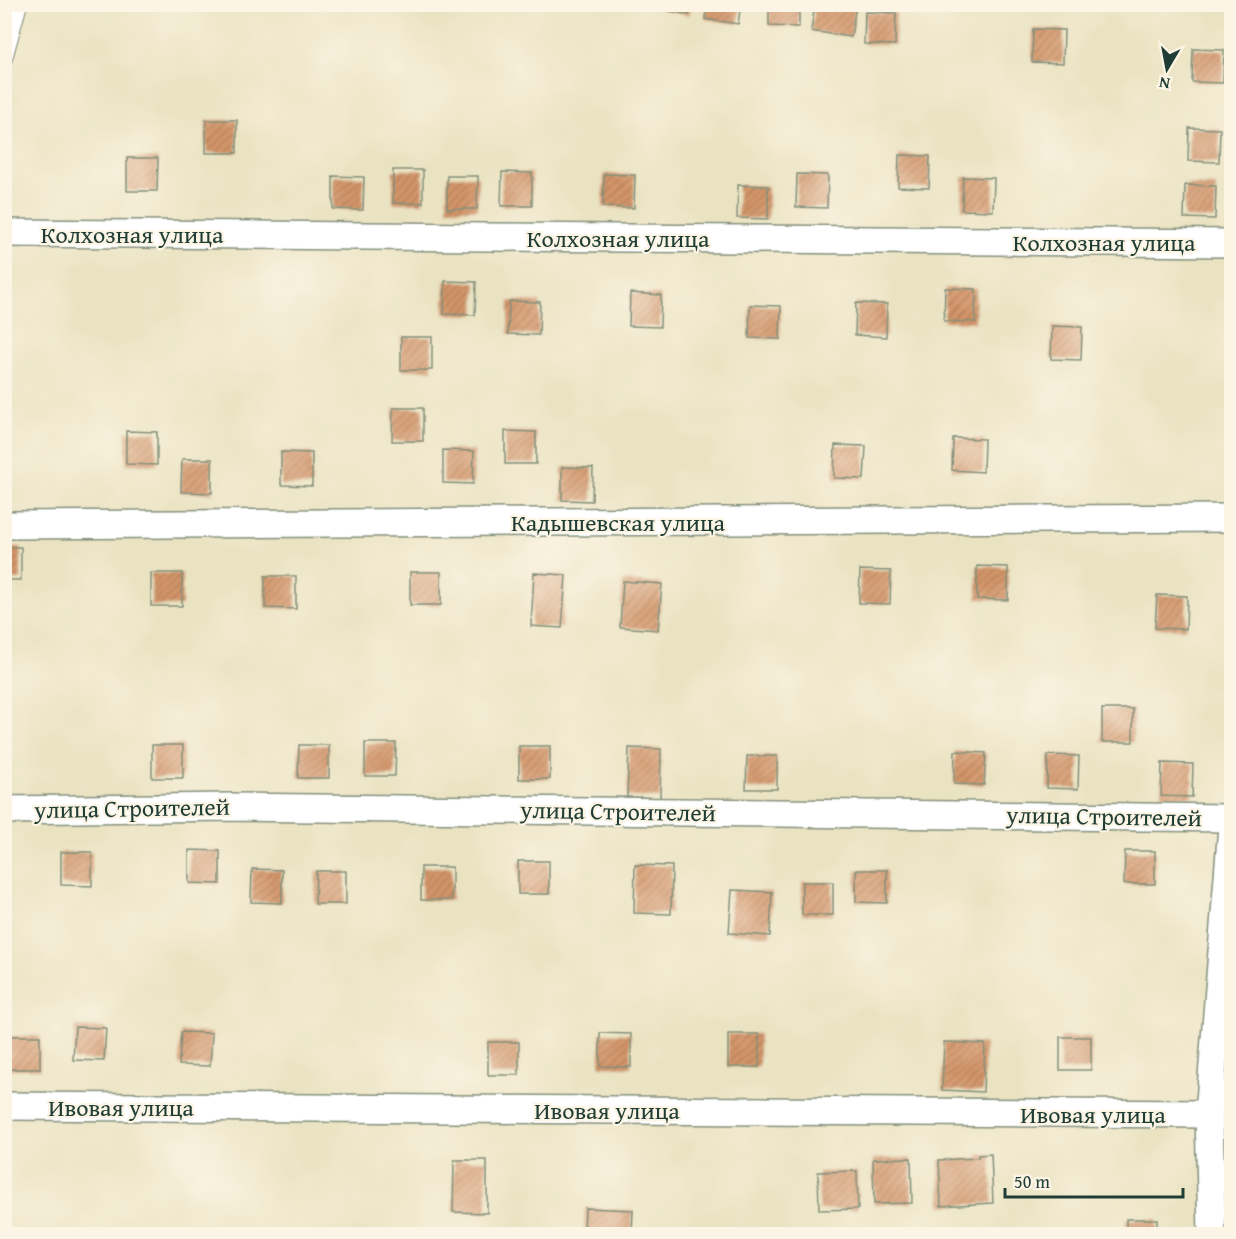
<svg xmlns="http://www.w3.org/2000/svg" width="1236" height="1239" font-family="'Gentium Book Plus',serif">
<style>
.building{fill:url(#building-hatch)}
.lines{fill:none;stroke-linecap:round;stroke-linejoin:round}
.lane-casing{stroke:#84907b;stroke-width:16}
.street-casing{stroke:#84907b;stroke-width:30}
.lane{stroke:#fff;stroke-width:14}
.street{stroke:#fff;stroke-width:27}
.labels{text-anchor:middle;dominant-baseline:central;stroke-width:4.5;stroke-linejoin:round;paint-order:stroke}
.street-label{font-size:24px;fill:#1f3d34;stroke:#fcf5e5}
</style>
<defs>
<pattern id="building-hatch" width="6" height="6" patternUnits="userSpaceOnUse" patternTransform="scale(1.5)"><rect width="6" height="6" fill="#d49569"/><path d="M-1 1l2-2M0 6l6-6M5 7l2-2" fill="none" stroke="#ab7b57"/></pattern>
</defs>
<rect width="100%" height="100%" fill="#fcf5e5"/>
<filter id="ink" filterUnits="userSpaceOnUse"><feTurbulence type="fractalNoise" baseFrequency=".0167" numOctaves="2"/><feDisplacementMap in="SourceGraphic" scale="12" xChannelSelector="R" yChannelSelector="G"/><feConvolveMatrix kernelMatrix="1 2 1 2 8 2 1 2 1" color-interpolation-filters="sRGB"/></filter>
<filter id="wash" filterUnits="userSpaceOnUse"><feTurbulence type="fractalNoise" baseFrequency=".008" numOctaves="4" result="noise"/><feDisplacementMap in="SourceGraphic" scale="24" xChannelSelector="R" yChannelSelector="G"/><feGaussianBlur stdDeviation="1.35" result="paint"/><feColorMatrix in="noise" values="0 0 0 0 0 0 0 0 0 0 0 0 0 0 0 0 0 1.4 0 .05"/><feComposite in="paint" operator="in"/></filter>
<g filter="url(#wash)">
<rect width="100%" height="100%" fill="#eae3c2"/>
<g id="blocks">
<g class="building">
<polygon points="655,4 692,4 689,15 654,8"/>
<polygon points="707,4 741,4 738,24 705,19"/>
<polygon points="769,4 799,4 799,27 769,26"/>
<polygon points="815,4 856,5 851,37 811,31"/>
<polygon points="865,12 896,13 895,45 864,44"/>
<polygon points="1033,29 1064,30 1063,63 1032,62"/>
<polygon points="1193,49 1224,50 1223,83 1192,82"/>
<rect x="206" y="120" width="31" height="33"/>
<polygon points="1189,128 1220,129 1219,162 1188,161"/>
<polygon points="899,155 930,156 929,188 898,187"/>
<polygon points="127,158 158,158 157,191 127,191"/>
<rect x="393" y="170" width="30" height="33"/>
<polygon points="502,172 532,173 532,206 501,206"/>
<polygon points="604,174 635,175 634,208 603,207"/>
<polygon points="797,174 828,175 827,208 796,207"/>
<polygon points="333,176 364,177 363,210 333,209"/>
<polygon points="447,176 478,176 477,209 447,209"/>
<polygon points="963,177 994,178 993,211 962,210"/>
<polygon points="738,185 768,186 768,219 737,218"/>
<polygon points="1185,185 1216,186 1215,219 1184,218"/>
<polygon points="445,281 476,282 475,315 444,314"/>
<polygon points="945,288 976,289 975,322 944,321"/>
<polygon points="630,293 661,295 660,327 629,326"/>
<polygon points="509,301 540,302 539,335 508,334"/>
<polygon points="856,303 887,304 886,337 855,335"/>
<polygon points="750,305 781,306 780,339 749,338"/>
<polygon points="1052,326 1082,327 1081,360 1051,359"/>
<rect x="401" y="337" width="31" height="33"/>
<polygon points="393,408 423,408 423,441 392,441"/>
<polygon points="126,431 157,432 157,465 126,464"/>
<polygon points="505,431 536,432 536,464 505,464"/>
<polygon points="953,438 984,439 983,472 952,470"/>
<polygon points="835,445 866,446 864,479 834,478"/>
<polygon points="443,450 474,451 473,484 443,483"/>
<polygon points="281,452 312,453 312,486 281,485"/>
<polygon points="182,459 212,459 212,493 181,492"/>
<polygon points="562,467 593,468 592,501 562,500"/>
<rect x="4" y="547" width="17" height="33"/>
<polygon points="977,566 1008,567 1008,600 977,599"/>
<polygon points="860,570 891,571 890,604 859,603"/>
<rect x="410" y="572" width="31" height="33"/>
<rect x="151" y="573" width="31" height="33"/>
<polygon points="534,573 566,575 562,628 531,626"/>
<polygon points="265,576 296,576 296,609 265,608"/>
<polygon points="623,581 662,584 658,630 620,627"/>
<polygon points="1157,595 1187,596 1186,629 1155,628"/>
<rect x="1102" y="709" width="31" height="33"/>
<polygon points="365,743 396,743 395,776 365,776"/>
<rect x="152" y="745" width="31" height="33"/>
<polygon points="299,745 329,745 329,778 298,778"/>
<rect x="519" y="746" width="31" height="33"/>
<polygon points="629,748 661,749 660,798 627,797"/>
<polygon points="955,751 986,753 984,785 954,784"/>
<polygon points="1048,755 1079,756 1078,789 1047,788"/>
<polygon points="747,756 777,756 777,789 746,789"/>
<polygon points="1162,763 1193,764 1192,797 1161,796"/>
<polygon points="189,850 220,851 220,884 189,883"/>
<polygon points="1125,851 1155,851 1155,884 1124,884"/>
<polygon points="61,852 92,852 92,886 61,885"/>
<rect x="518" y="861" width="31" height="33"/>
<polygon points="635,865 672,866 671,914 634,913"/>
<rect x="421" y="867" width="31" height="33"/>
<polygon points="252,869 282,870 282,903 251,902"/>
<polygon points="856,870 887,870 887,903 856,902"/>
<polygon points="316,871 346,871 346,904 315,904"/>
<rect x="802" y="882" width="31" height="33"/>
<polygon points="732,890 772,892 770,936 729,933"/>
<polygon points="75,1027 106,1028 104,1061 73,1060"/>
<polygon points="181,1032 212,1033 210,1066 179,1065"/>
<polygon points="600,1033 631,1034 631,1067 600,1066"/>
<rect x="728" y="1034" width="31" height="33"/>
<polygon points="10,1036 40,1036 40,1069 9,1069"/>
<rect x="1060" y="1037" width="31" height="33"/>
<rect x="488" y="1042" width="31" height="33"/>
<polygon points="944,1042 985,1044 983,1092 942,1090"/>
<polygon points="991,1154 993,1203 941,1206 939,1160 978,1158 978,1155"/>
<polygon points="911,1158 912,1203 874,1204 873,1159"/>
<polygon points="454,1160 487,1160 487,1213 453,1212"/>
<polygon points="857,1171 858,1209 819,1210 818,1172"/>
<polygon points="585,1208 633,1210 632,1234 584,1234"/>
<rect x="1126" y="1219" width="31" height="15"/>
</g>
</g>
</g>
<g filter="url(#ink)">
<use href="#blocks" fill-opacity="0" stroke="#84907b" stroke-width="1.5"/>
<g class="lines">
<g class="lane-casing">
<polyline id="lane" points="4,62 20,4"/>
</g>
<g class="street-casing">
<g id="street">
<polyline points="4,233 1232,243"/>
<polyline points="4,525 1232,518"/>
<polyline points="4,810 231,807 1232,818"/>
<polyline points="4,1106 1209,1114"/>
<polyline points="1212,1234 1209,1114 1232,826"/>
</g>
</g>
<use href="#lane" class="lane"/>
<use href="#street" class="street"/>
</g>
</g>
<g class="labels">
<g class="street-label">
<text x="132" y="234">Колхозная улица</text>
<text x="618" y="238">Колхозная улица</text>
<text x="1104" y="242">Колхозная улица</text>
<text x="618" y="522">Кадышевская улица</text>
<text transform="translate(132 808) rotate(-1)">улица Строителей</text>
<text transform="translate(618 811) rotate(1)">улица Строителей</text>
<text transform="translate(1104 816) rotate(1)">улица Строителей</text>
<text x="121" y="1107">Ивовая улица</text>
<text x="607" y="1110">Ивовая улица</text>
<text x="1093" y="1114">Ивовая улица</text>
</g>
</g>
<rect width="1236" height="1239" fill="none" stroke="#fcf5e5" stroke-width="24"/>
<g transform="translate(1167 69) rotate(190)" stroke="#fcf5e5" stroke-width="4.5" paint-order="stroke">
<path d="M0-4.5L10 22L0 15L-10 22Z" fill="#1f3d34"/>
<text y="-9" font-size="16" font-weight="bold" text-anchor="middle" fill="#1f3d34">N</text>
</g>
<path d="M1005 1188v9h178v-9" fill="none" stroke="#1f3d34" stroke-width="3"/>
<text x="1014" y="1188" font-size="18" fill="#1f3d34" stroke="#fcf5e5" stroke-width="4.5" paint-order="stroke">50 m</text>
</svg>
